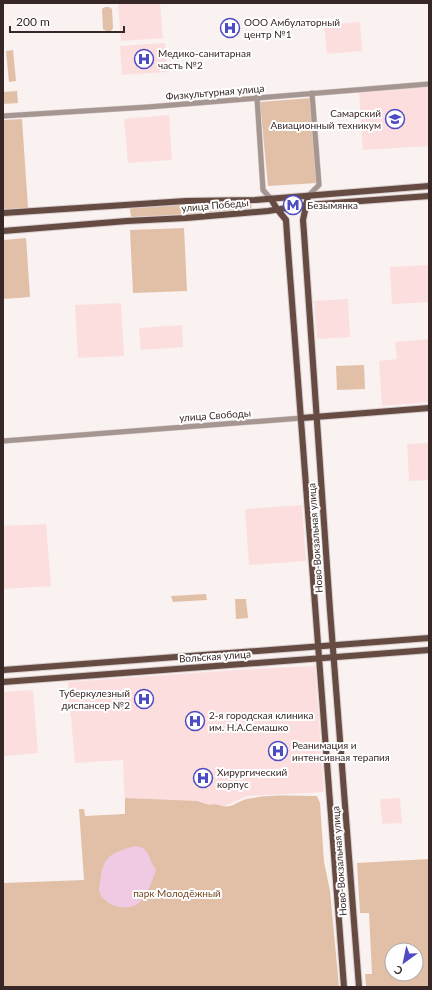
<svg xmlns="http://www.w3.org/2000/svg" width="432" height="990" font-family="Lato,sans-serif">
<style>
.built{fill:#fddede}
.green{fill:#e2c0a7;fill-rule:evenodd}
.water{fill:#efcae2}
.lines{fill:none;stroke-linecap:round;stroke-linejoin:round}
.minor-casing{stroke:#d7cdcd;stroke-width:6}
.major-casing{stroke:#d7cdcd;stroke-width:8}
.minor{stroke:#a69691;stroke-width:5}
.major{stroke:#654b42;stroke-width:6}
.labels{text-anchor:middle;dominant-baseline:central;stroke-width:4;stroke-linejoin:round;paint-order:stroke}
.poi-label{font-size:10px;fill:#372827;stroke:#fff;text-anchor:start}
.street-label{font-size:10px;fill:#372827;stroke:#fff}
.park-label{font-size:10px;fill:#744720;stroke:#fff}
</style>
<rect width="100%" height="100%" fill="#faf1f1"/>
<g class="built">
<polygon points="118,3 160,3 163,38 121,41"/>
<polygon points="338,21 339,24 360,22 362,51 327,54 324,22"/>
<polygon points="165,43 167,72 122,75 120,46"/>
<polygon points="429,87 429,146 363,150 359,91"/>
<polygon points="169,115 172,160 128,163 124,119"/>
<polygon points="429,265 429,302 392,304 390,267"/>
<polygon points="348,299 350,337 317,339 314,301"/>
<polygon points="121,303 124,356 78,358 75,305"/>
<polygon points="182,325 183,347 141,350 139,328"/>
<polygon points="429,339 429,402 382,406 379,361 397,359 395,342"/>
<polygon points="429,443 429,480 409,481 407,444"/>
<polygon points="302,505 306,561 249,565 245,509"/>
<polygon points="46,524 51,586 3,589 3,526"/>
<polygon points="315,666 324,792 247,796 225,806 125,809 123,760 75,763 68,682 235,670"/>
<polygon points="33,690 38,753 3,756 3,692"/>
<polygon points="400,798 402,823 382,824 380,799"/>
</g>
<g class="green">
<polygon points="105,7 109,7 112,9 113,28 111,31 106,31 103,29 102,9"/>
<polygon points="13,50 16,81 9,82 6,51"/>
<polygon points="17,91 18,103 3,104 3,92"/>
<polygon points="311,98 317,183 268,186 260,102"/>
<polygon points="22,119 28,208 3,210 3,120"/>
<polygon points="187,204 224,207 251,204 252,206 251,208 176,215 133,217 131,216 130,210 132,207"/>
<polygon points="184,228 187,291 133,293 130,230"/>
<polygon points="26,238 30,297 3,299 3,240"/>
<polygon points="364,365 365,389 337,390 336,366"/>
<polygon points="206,594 207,600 173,602 171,596"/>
<polygon points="235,599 246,599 248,618 236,619"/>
<path d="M317,796L320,803L324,862L330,891L339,987H3V883L84,880L79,809H84L85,816L125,814V798L197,801L209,805C216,802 223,808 230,806C235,805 241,800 247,799C270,794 294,796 317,796Z"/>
<path d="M429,859V987H366L365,974H372L369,913H360L357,863ZM392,950H416V974H392Z"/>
</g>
<path class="water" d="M134,846C144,847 147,850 150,859C151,863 154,866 156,870C152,881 147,895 139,903C128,913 100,905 99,889C99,887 100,885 100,883C101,874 102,864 109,857C113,853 127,848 134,846Z"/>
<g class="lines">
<g class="minor-casing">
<g id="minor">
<polyline points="257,97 263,190 271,199"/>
<polyline points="3,116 148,107 429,84"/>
<polyline points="308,196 319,185 312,93"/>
<polyline points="3,441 302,418"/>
</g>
</g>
<g class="major-casing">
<g id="major">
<polyline points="308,196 303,220 304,233 330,610 359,987"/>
<polyline points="271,199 277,209 286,220 288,249 344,987"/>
<polyline points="3,213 186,201 255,200 429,186"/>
<polyline points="3,231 127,221 186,218 268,211 306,205 429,196"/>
<polyline points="302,418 429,408"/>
<polyline points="3,670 429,638"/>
<polyline points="3,682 429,650"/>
</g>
</g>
<use href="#minor" class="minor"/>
<use href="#major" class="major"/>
</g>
<defs>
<g id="hospital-ring" transform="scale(1)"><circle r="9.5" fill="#fff" stroke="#4e4cc2" stroke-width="1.5"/><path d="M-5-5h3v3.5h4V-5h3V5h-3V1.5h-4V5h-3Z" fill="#4e4cc2"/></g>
<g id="university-ring" transform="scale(1)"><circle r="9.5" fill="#fff" stroke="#4e4cc2" stroke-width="1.5"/><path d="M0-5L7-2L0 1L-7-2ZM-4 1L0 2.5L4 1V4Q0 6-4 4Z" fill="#4e4cc2"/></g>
<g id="metro-ring" transform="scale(1)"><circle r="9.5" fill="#fff" stroke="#4e4cc2" stroke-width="1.5"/><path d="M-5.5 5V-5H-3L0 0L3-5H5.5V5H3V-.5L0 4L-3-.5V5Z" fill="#4e4cc2"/></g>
</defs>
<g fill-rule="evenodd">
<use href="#hospital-ring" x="230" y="28"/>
<use href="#hospital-ring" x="144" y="59"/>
<use href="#university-ring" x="395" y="119"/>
<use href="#metro-ring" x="293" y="205"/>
<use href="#hospital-ring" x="144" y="699"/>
<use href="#hospital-ring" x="195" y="721"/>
<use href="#hospital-ring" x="278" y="751"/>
<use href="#hospital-ring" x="203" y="778"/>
</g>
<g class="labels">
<g class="poi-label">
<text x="244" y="22">ООО Амбулаторный<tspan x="244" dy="12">центр №1</tspan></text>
<text x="158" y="53">Медико-санитарная<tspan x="158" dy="12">часть №2</tspan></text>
<text x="381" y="113" text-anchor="end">Самарский<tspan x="381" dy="12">Авиационный техникум</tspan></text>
<text x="307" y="205">Безымянка</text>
<text x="130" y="693" text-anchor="end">Туберкулезный<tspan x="130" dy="12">диспансер №2</tspan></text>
<text x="209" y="715">2-я городская клиника<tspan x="209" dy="12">им. Н.А.Семашко</tspan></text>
<text x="292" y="745">Реанимация и<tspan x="292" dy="12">интенсивная терапия</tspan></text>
<text x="217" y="772">Хирургический<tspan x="217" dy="12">корпус</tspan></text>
</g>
<g class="street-label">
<text transform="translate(215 92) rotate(-5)">Физкультурная улица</text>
<text transform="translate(215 205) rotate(-5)">улица Победы</text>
<text transform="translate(215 415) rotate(-4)">улица Свободы</text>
<text transform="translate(315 538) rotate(-94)">Ново-Вокзальная улица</text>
<text transform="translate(215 656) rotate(-4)">Вольская улица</text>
<text transform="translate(339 861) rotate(-94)">Ново-Вокзальная улица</text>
</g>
<g class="park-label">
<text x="177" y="893">парк Молодёжный</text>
</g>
</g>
<rect width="432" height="990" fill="none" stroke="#372827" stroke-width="8"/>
<g transform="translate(404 962) rotate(213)"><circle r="19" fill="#ffffff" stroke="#afa9a9"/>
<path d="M0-3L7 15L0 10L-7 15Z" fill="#4e4cc2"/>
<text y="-6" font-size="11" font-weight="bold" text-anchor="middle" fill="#372827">С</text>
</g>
<path d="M10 26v6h114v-6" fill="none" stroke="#372827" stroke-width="2"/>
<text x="16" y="26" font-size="12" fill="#372827" stroke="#ffffff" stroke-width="3" paint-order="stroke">200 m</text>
</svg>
